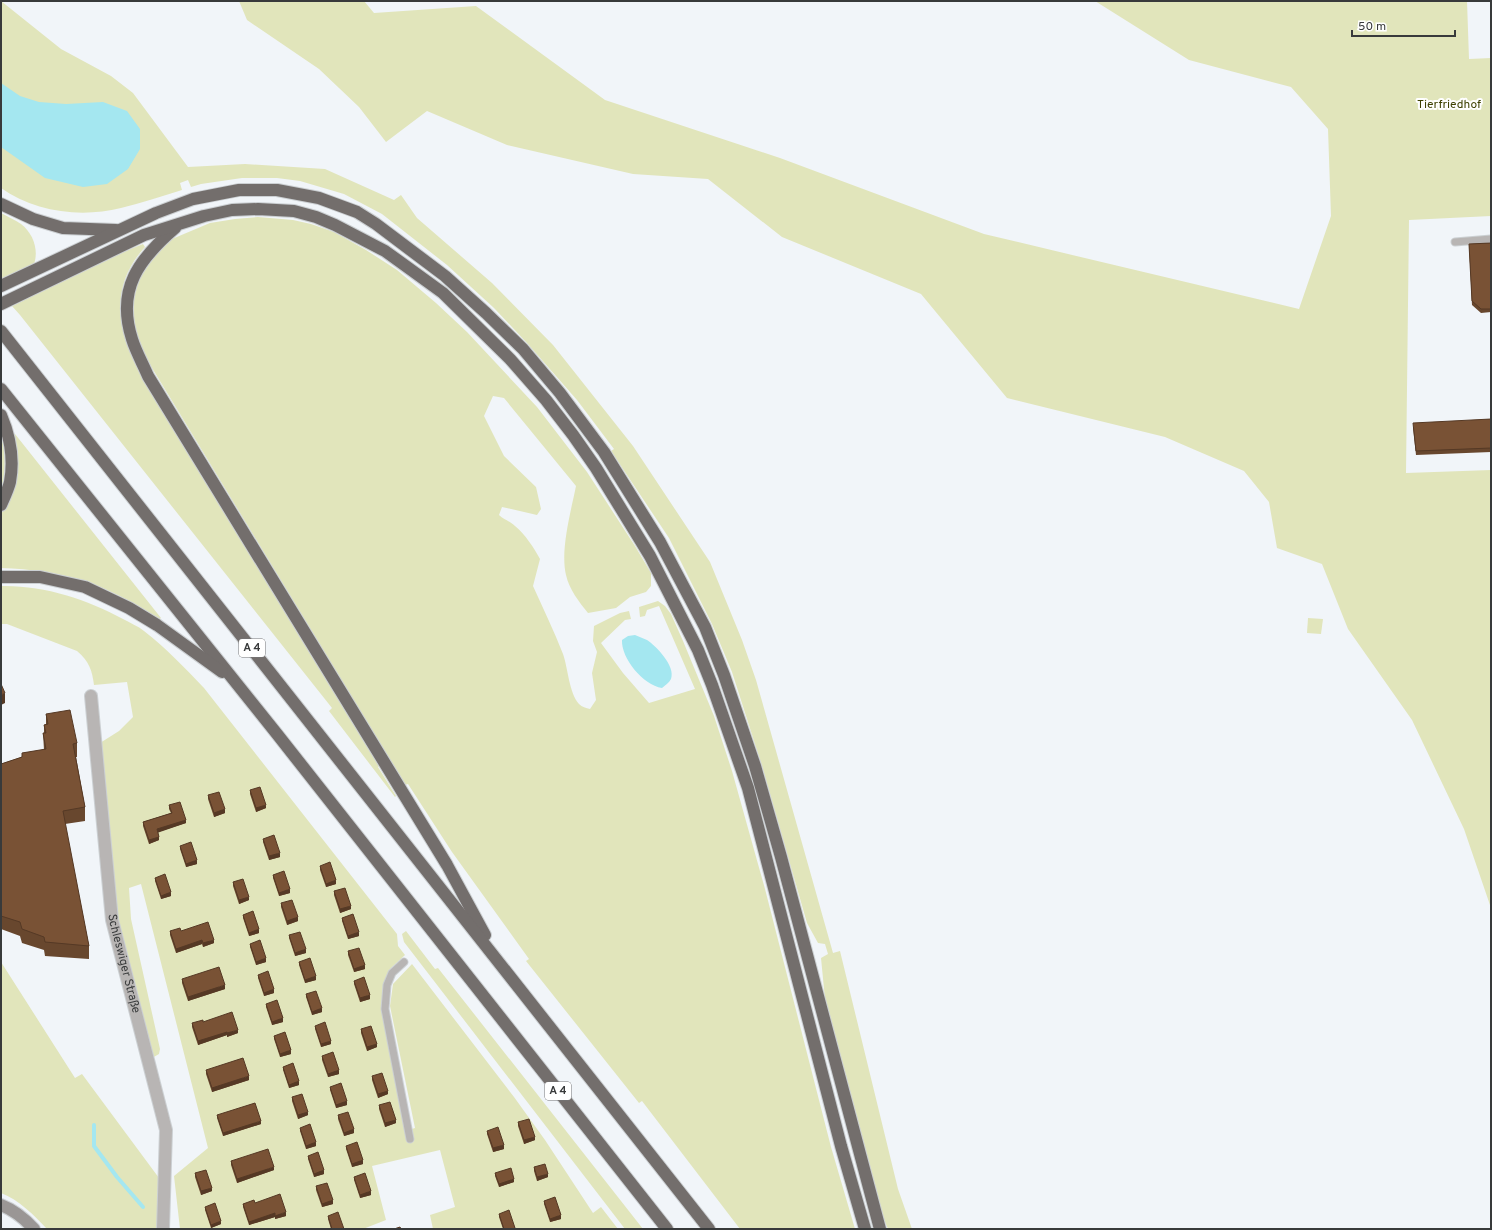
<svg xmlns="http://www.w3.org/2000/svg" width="1492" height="1230" font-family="Overpass,sans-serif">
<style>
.green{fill:#e1e5bb}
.water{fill:#a4e7f0}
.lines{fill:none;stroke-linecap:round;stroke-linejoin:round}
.stream{stroke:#a4e7f0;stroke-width:4}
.lane-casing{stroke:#ccd0d3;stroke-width:9}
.street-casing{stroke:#ccd0d3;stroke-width:14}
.secondary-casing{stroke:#ccd0d3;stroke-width:14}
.highway-casing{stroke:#ccd0d3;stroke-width:14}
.lane{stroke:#b8b5b4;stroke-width:7}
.street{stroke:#b8b5b4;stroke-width:12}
.secondary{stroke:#9a9695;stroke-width:12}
.highway{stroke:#736e6c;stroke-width:12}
.wall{fill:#68472e}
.shaded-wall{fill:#553925}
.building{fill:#795235;stroke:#553925}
.labels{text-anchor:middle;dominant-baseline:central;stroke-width:4;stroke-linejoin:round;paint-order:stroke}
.shield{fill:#fff;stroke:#747576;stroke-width:1}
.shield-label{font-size:11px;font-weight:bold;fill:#383a3b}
.park-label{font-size:12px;fill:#3d4001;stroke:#fff}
.street-label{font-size:12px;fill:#383a3b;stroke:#fff}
</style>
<rect width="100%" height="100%" fill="#f1f5f9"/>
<g class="green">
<path d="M1,1L61,49L111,76L133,93L188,167L245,164L325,169L394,200L401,195L417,218L492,283L553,345L633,446L710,562L742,640L756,680L833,953L840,951L898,1189L912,1229H888L883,1217L825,999L821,958L828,954L825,944L818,943L807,923L762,766L732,672L712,624L669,538L611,451L614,449L577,400L527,343L494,308L447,265L382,214L344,194L300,181L277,178H242L201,184L191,187L188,180L180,183L182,190C162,196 141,203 121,208C81,218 34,212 1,188Z"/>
<polygon points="239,1 364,1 374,13 476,6 605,100 780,158 984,234 1299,309 1331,216 1328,129 1291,87 1189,60 1095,1 1467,1 1469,59 1491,58 1491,216 1409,220 1406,473 1491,470 1491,908 1464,829 1412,720 1348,629 1322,564 1277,548 1269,502 1244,471 1165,437 1007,398 921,294 782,237 708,179 633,174 507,145 427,111 386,142 359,107 319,69 247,20"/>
<path d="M1,213C7,216 15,220 21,224C33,233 39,250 34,264L1,279Z"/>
<path d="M258,217L293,220L311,224L334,232L366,250L397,270L436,303L467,332L537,407L587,472L635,546L651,573V586L646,592L630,597L616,608L588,613C579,602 569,589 566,575C560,550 571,511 576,486L504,398L493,396L484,416L504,456L536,487L541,509L537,515L502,507L499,515C504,520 510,521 515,526C525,534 534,548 540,559L533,586C543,608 554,631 563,654C568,668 569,693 579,704C582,707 586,708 590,709L596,700L592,673L597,652L593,641L594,626L620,613L629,611L631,619L625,620L601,643L623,673L649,703L695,689L659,606L647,610L645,616L640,617L639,607L658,601L665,606L671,614L683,641L714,716L732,771L765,889L831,1147L855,1229H740L642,1101L639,1103L526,961L529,959L452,852L408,784L405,785L146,358L137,339L132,315L133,290L140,275L157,251L172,239L210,223L235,219Z"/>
<path d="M143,244L145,247C114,281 116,316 132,357L380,765L378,767L396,796L395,797L329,711L332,708L20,315L12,306L118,254Z"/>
<path d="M15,434L161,618L158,620C110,584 61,570 1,568V512L10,497L13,435Z"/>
<path d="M1,436C6,453 6,472 1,490Z"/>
<path d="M1,586C43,585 86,599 123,619C130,623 138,626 144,631C166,648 185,668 204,688L397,934L398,946L405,955L390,969L383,985V1008L405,1131L415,1128L390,1006L393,984L412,964L514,1097L545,1140L593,1213L601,1207L618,1229H433L430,1215L455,1207L440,1150L372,1166L386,1220L363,1229H180L174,1176L208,1148L141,884L129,888L131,919L160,1049L159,1054L152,1058L117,924L100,743L119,731L133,717L127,682L94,685C92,670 89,661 77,651L7,624H1Z"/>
<polygon points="1308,618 1323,619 1321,634 1307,633"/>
<polygon points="406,931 435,969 438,968 643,1229 625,1229 404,942 402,934"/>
<path d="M1,962L75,1078L82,1074L159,1178L157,1229H47C34,1215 19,1200 1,1193Z"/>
</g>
<g class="water">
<polygon points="1,83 20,96 39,102 66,104 103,102 127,111 140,129 140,149 128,169 107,184 83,187 45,178 1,147"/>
<path d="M635,635C639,637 643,638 647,640C656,646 676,666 671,679C669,683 665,685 662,688C643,685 621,658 622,640L628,636Z"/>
</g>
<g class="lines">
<polyline class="stream" points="94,1125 94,1146 117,1177 143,1207"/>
<g class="lane-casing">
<g id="lane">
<polyline points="1455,242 1491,239"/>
<polyline points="404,962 392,973 387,985 385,1009 410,1139"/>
</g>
</g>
<g class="street-casing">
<g id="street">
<path id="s1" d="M91,696L112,920L166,1130L163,1229"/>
</g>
</g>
<g class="secondary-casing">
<path id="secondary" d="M1,1205C14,1210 24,1218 34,1229"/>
</g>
<g class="highway-casing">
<g id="highway">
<polyline points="1,204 33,219 63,228 116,230"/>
<path d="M175,228C139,259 116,289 132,339C136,352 143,364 148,376L447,865L485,935"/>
<polyline points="1,286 156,213 193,199 239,190 277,190 319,198 357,212 376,224 445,276 486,313 523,349 560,393 604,452 660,542 705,627 724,675 755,766 781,857 880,1229"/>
<polyline points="1,304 144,235 204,216 232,210 258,209 294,211 316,217 335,225 385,251 443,293 510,359 546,400 573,435 596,468 650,556 698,650 712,685 748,788 841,1146 865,1229"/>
<polyline points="1,331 709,1229"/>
<polyline points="1,389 277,734 667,1229"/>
<path d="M1,415C10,436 14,460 10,482C8,490 4,498 1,505"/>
<polyline points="1,577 40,577 85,587 129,608 157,625 222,672"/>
</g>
</g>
<use href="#lane" class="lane"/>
<use href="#street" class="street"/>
<use href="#secondary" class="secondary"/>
<use href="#highway" class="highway"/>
</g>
<g class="wall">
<polygon points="1491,243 1491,312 1481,313 1472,305 1469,244"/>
<polygon points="1491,419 1491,452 1416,455 1413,427"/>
<polygon points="46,714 77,743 77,757 76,757 85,807 85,821 65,824 89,946 89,959 45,956 44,950 22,943 20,936 1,929 1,764 22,757 22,753 44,750 43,733 44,733 44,725 46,724"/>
<polygon points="250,790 266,808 256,812 250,794"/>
<polygon points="208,795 225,813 214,817 208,799"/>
<polygon points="169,805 186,823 158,832 159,840 149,844 143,826 143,822 171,813 169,809"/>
<polygon points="263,839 280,857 269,860 263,842"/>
<polygon points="180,846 197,864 186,867 180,849"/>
<polygon points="320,866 336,884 326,887 320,870"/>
<polygon points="273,875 290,893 279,896 273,878"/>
<polygon points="155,878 171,896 161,899 155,881"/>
<polygon points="233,882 249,900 239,904 233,886"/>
<polygon points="334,891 351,909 340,913 334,895"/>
<polygon points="281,903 298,921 287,925 281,907"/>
<polygon points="243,915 259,933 249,936 243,918"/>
<polygon points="342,918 359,936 348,939 342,921"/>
<polygon points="170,931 181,931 214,943 203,947 202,944 176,953 170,935"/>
<polygon points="289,935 306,953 295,956 289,938"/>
<polygon points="250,944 266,962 256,965 250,947"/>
<polygon points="348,951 365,969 354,972 348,955"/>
<polygon points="299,962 316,980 305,983 299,965"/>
<polygon points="258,975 274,993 264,996 258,978"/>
<polygon points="182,979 225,989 188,1001 182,983"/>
<polygon points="354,981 370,999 360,1002 354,984"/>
<polygon points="306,994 322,1012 312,1015 306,997"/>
<polygon points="266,1004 283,1022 272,1025 266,1007"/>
<polygon points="192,1023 238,1033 227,1037 227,1035 198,1045 192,1027"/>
<polygon points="315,1026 331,1044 321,1047 315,1029"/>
<polygon points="361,1029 377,1047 367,1051 361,1033"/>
<polygon points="274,1036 291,1054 280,1057 274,1039"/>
<polygon points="322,1056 339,1074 328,1077 322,1060"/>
<polygon points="283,1067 299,1085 289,1088 283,1070"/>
<polygon points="206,1070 249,1080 212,1092 206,1074"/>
<polygon points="372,1076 388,1094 378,1098 372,1080"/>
<polygon points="330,1087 347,1105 336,1108 330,1090"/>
<polygon points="292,1097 308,1115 298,1119 292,1101"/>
<polygon points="379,1105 396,1123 385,1127 379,1109"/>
<polygon points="217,1115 261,1124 223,1136 217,1118"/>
<polygon points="338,1115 354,1133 344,1136 338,1119"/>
<polygon points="518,1122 535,1140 524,1144 518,1126"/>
<polygon points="300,1128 316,1146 306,1149 300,1131"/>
<polygon points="487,1131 504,1149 493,1152 487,1134"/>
<polygon points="346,1146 363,1164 352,1167 346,1149"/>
<polygon points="308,1156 324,1174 314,1177 308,1159"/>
<polygon points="231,1161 274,1170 237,1183 231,1165"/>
<polygon points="534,1167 548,1177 537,1181 534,1171"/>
<polygon points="195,1173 212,1191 201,1195 195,1177"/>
<polygon points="495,1173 514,1182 499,1187 495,1176"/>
<polygon points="354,1177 371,1195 360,1198 354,1180"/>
<polygon points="316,1186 333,1204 322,1207 316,1190"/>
<polygon points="544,1201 561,1219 550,1222 544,1204"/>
<polygon points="255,1203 286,1216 275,1219 275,1217 249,1225 243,1207 243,1204"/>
<polygon points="205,1207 221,1224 211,1228 205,1210"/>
<polygon points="499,1214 515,1229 503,1229 499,1217"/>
<polygon points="328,1216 344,1229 331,1229 328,1219"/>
</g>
<g class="shaded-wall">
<polygon points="5,693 5,703 1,705 1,695"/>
<polygon points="266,805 266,808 256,812 256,808"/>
<polygon points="225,809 225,813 214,817 214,813"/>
<polygon points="186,820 186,823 157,833 157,829"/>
<polygon points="159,837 159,840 149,844 149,840"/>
<polygon points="280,853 280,857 269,860 269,856"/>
<polygon points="197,860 197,864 186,867 186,864"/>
<polygon points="336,880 336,884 326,887 326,884"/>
<polygon points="290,889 290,893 279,896 279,893"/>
<polygon points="171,892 171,896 161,899 161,896"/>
<polygon points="249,897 249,900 239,904 239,900"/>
<polygon points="351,906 351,909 340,913 340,909"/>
<polygon points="298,917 298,921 287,925 287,921"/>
<polygon points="259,929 259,933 249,936 249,933"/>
<polygon points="359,932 359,936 348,939 348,936"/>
<polygon points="202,940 202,944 176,953 176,949"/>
<polygon points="214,940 214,943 203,947 203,943"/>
<polygon points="306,949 306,953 295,956 295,953"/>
<polygon points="266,958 266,962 256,965 256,962"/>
<polygon points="365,965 365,969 354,972 354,969"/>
<polygon points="316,976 316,980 305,983 305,980"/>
<polygon points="225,985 225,989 188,1001 188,997"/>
<polygon points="274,989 274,993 264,996 264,993"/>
<polygon points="370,995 370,999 360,1002 360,998"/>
<polygon points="322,1008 322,1012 312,1015 312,1012"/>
<polygon points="283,1018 283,1022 272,1025 272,1022"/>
<polygon points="238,1030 238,1033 227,1037 227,1033"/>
<polygon points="227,1032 227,1035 198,1045 198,1041"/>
<polygon points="331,1041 331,1044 321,1047 321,1044"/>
<polygon points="377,1044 377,1047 367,1051 367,1047"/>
<polygon points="291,1050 291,1054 280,1057 280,1054"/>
<polygon points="339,1070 339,1074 328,1077 328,1074"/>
<polygon points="249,1076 249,1080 212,1092 212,1088"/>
<polygon points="299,1081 299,1085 289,1088 289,1085"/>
<polygon points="388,1091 388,1094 378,1098 378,1094"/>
<polygon points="347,1101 347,1105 336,1108 336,1105"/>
<polygon points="308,1112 308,1115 298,1119 298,1115"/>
<polygon points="396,1120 396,1123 385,1127 385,1123"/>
<polygon points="261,1121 261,1124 223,1136 223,1133"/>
<polygon points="354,1129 354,1133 344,1136 344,1133"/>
<polygon points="535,1137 535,1140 524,1144 524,1140"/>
<polygon points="316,1142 316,1146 306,1149 306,1146"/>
<polygon points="504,1145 504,1149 493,1152 493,1148"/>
<polygon points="363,1160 363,1164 352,1167 352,1164"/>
<polygon points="274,1167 274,1170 237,1183 237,1179"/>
<polygon points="324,1170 324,1174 314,1177 314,1174"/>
<polygon points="548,1174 548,1177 537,1181 537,1177"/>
<polygon points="514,1179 514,1182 499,1187 499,1184"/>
<polygon points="212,1188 212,1191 201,1195 201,1191"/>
<polygon points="371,1191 371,1195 360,1198 360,1195"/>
<polygon points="333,1200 333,1204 322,1207 322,1204"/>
<polygon points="286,1212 286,1216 275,1219 275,1216"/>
<polygon points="275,1213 275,1217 249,1225 249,1222"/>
<polygon points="561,1215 561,1219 550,1222 550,1219"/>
<polygon points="221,1221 221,1224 211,1228 211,1225"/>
</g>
<g class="building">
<polygon points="1491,243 1491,309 1481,309 1472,301 1469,244"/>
<polygon points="1491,419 1491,448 1416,451 1413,423"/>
<polygon points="1,684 5,693 1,695"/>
<polygon points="70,710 77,743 73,744 85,807 63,811 89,946 45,942 44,937 22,929 20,922 1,916 1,764 22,757 22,753 46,749 43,733 46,733 44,725 48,724 46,714"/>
<polygon points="260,787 266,805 256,808 250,790"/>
<polygon points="219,792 225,809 214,813 208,795"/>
<polygon points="180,802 186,820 157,829 159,837 149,840 143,822 172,813 169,805"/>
<polygon points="274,835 280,853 269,856 263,839"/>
<polygon points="191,842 197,860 186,864 180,846"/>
<polygon points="330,862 336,880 326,884 320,866"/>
<polygon points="284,871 290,889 279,893 273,875"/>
<polygon points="165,874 171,892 161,896 155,878"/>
<polygon points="243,879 249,897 239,900 233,882"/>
<polygon points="345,888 351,906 340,909 334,891"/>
<polygon points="292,900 298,917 287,921 281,903"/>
<polygon points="253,911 259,929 249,933 243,915"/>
<polygon points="353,914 359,932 348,936 342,918"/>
<polygon points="208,922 214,940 203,943 202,940 176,949 170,931 180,928 181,931"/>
<polygon points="300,932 306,949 295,953 289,935"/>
<polygon points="260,940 266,958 256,962 250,944"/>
<polygon points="359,948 365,965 354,969 348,951"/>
<polygon points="310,958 316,976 305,980 299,962"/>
<polygon points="219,967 225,985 188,997 182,979"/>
<polygon points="268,971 274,989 264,993 258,975"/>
<polygon points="364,977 370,995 360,998 354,981"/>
<polygon points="316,991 322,1008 312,1012 306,994"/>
<polygon points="277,1000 283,1018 272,1022 266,1004"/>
<polygon points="232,1012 238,1030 227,1033 227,1032 198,1041 192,1023 203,1020 203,1022"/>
<polygon points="325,1022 331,1041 321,1044 315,1026"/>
<polygon points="371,1026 377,1044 367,1047 361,1029"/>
<polygon points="285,1032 291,1050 280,1054 274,1036"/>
<polygon points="333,1052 339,1070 328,1074 322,1056"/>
<polygon points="243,1058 249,1076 212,1088 206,1070"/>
<polygon points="293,1063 299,1081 289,1085 283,1067"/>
<polygon points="382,1073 388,1091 378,1094 372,1076"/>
<polygon points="341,1083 347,1101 336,1105 330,1087"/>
<polygon points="302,1094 308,1112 298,1115 292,1097"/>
<polygon points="390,1102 396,1120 385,1123 379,1105"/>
<polygon points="255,1103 261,1121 223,1133 217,1115"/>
<polygon points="348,1112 354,1129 344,1133 338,1115"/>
<polygon points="529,1119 535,1137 524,1140 518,1122"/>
<polygon points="310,1124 316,1142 306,1146 300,1128"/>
<polygon points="498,1127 504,1145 493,1148 487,1131"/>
<polygon points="357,1142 363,1160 352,1164 346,1146"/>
<polygon points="268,1149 274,1167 237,1179 231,1161"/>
<polygon points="318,1152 324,1170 314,1174 308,1156"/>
<polygon points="545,1164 548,1174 537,1177 534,1167"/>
<polygon points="511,1168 514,1179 499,1184 495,1173"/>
<polygon points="206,1170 212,1188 201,1191 195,1173"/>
<polygon points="365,1173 371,1191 360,1195 354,1177"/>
<polygon points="327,1183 333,1200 322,1204 316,1186"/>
<polygon points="280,1194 286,1212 275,1216 275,1213 249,1222 243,1204 254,1200 255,1203"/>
<polygon points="555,1197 561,1215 550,1219 544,1201"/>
<polygon points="215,1203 221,1221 211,1225 205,1207"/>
<polygon points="509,1210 515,1228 512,1229 504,1229 499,1214"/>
<polygon points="338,1212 344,1229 332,1229 328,1216"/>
<polygon points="400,1227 401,1229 394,1229"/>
</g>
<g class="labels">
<g class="shield">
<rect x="239" y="639" width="26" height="18" rx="3"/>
<rect x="545" y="1082" width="26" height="18" rx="3"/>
</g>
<g class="shield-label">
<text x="252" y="648">A 4</text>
<text x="558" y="1091">A 4</text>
</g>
<g class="park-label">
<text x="1449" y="105">Tierfriedhof</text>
</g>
<g class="street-label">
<text stroke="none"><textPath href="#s1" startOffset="270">Schleswiger Straße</textPath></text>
</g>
</g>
<rect width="1492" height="1230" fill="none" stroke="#383a3b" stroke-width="4"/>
<path d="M1352 30v6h103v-6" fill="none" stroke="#383a3b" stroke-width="2"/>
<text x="1358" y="30" font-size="12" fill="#383a3b" stroke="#ffffff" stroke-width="3" paint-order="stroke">50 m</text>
</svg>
